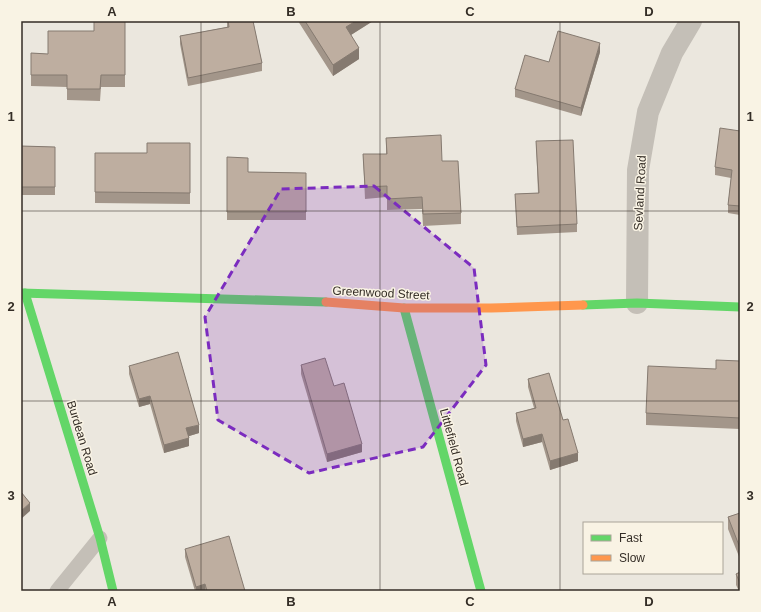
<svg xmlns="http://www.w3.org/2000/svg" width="761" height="612" font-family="Arial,sans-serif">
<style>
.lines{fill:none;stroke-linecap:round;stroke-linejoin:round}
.lane{stroke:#c4bfb7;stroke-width:15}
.street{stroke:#c4bfb7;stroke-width:22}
.fast{stroke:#63d668;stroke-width:9}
.slow{stroke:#ff974d;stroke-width:9}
.wall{fill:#a3968a}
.shaded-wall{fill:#857a70}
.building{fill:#beaea0;stroke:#857a70}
.marked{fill:#7b2cbf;fill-opacity:0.2;stroke:#7b2cbf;stroke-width:3;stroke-dasharray:8 5;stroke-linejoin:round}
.grid{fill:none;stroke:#342d26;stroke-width:1;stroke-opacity:0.55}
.labels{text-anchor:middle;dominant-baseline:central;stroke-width:3;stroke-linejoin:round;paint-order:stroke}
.street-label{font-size:12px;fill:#342d26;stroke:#f9f3e4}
.neatline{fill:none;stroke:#342d26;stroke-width:1.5}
.grid-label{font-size:13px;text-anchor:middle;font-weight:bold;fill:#342d26}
</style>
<rect width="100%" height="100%" fill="#ebe7de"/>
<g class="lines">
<polyline class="lane" points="57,591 100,538"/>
<polyline class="street" points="637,303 638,170 648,112 672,53 691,21"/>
<g class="fast">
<polyline points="21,293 326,302"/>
<polyline points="25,293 100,538 113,591"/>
<polyline points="583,305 637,303 740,307"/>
<polyline points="404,308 481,591"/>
</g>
<polyline class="slow" points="326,302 404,308 491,308 583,305"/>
</g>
<g class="wall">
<polygon points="125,21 125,87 101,87 100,101 67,100 67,87 31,86 31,53 48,54 94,31"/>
<polygon points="227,21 253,21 262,63 262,71 188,86 180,44 180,36 227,27"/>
<polygon points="298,21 373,21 351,35 359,59 333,76"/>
<polygon points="600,52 581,116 515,97 515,89 549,62"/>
<polygon points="740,131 740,215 728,213 728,205 731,178 715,175 715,167"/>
<polygon points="386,138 442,161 461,213 461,224 423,226 422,209 387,210 387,197 365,199 363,154 386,154"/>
<polygon points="536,141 577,224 577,232 517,235 515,194 538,193"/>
<polygon points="190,143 190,204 95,203 95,153 147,153"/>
<polygon points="21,146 55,147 55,195 21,195"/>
<polygon points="227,157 248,172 306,173 306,220 227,220"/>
<polygon points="740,361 740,429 646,425 646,413 716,369"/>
<polygon points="301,365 334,386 362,452 327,462 301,374"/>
<polygon points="129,366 199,433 189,436 189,446 164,453 150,404 139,407 129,374"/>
<polygon points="528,379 563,420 578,461 550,470 542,442 523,447 516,421 516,413 534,408 528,387"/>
<polygon points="740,513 740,559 728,529 728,517"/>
<polygon points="185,549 245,591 195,591 185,557"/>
<polygon points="740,572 740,591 739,591 736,585 736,574"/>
</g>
<g class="shaded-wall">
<polygon points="356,21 373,21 346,38 346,27"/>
<polygon points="600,43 600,52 581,116 581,108"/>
<polygon points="359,48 359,59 333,76 333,65"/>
<polygon points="150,396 150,404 139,407 139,399"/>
<polygon points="199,425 199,433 186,437 186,428"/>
<polygon points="542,434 542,442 523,447 523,439"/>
<polygon points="189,438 189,446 164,453 164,445"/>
<polygon points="362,444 362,452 327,462 327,454"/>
<polygon points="578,453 578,461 550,470 550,461"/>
<polygon points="30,503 30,511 21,519 21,511"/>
<polygon points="205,584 205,591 196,591 196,587"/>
</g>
<g class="building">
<polygon points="94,21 125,21 125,75 101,75 100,89 67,89 67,75 31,75 31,53 48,54 48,31 94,31"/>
<polygon points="228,21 253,21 262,63 188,78 180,36 229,27"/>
<polygon points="305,21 356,21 346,27 359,48 333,65"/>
<polygon points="558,31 600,43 581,108 515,89 525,55 549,62"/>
<polygon points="720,128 740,131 740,206 728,205 732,170 715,167"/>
<polygon points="441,135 442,161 458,161 461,213 423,214 422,197 387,199 387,186 365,187 363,154 387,154 386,138"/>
<polygon points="573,140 577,224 517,227 515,194 539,193 536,141"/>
<polygon points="147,143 190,143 190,193 95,192 95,153 147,153"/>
<polygon points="21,146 55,147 55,187 21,187"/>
<polygon points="227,157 248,158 248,172 306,173 306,212 227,212"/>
<polygon points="178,352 199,425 186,428 189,438 164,445 150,396 139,399 129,366"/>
<polygon points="325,358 334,386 344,383 362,444 327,454 301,365"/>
<polygon points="716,360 740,361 740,418 646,413 648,366 716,369"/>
<polygon points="549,373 563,420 568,419 578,453 550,461 542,434 523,439 516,413 536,408 528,379"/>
<polygon points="21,492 30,503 21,511"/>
<polygon points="740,513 740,548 728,517"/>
<polygon points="229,536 245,591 207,591 205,584 196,587 185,549"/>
<polygon points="740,572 740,583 736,574"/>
</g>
<path class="marked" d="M374,186L474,268L486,365L423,447L309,473L218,420L205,317L281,189Z"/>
<path class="grid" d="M201,21V591M380,21V591M560,21V591M21,211H740M21,401H740"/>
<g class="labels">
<g class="street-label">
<text transform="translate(640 193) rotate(-87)">Sevland Road</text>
<text transform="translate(381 293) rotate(3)">Greenwood Street</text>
<text transform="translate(82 438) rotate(73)">Burdean Road</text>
<text transform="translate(454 447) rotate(75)">Littlefield Road</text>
</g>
</g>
<rect width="761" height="612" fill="none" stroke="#f9f3e4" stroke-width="44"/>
<rect x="583" y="522" width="140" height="52" fill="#f9f3e4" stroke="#aaa498"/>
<rect x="591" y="535" width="20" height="6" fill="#63d668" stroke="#aaa498"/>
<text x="619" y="542" font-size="12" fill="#342d26">Fast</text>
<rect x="591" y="555" width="20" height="6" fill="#ff974d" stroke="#aaa498"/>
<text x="619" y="562" font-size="12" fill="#342d26">Slow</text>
<rect x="22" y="22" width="717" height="568" class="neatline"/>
<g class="grid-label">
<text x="112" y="16">A</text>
<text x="291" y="16">B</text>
<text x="470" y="16">C</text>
<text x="649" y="16">D</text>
<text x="11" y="121">1</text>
<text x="750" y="121">1</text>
<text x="11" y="311">2</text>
<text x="750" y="311">2</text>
<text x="11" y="500">3</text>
<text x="750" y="500">3</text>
<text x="112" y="606">A</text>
<text x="291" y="606">B</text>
<text x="470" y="606">C</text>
<text x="649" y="606">D</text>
</g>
</svg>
